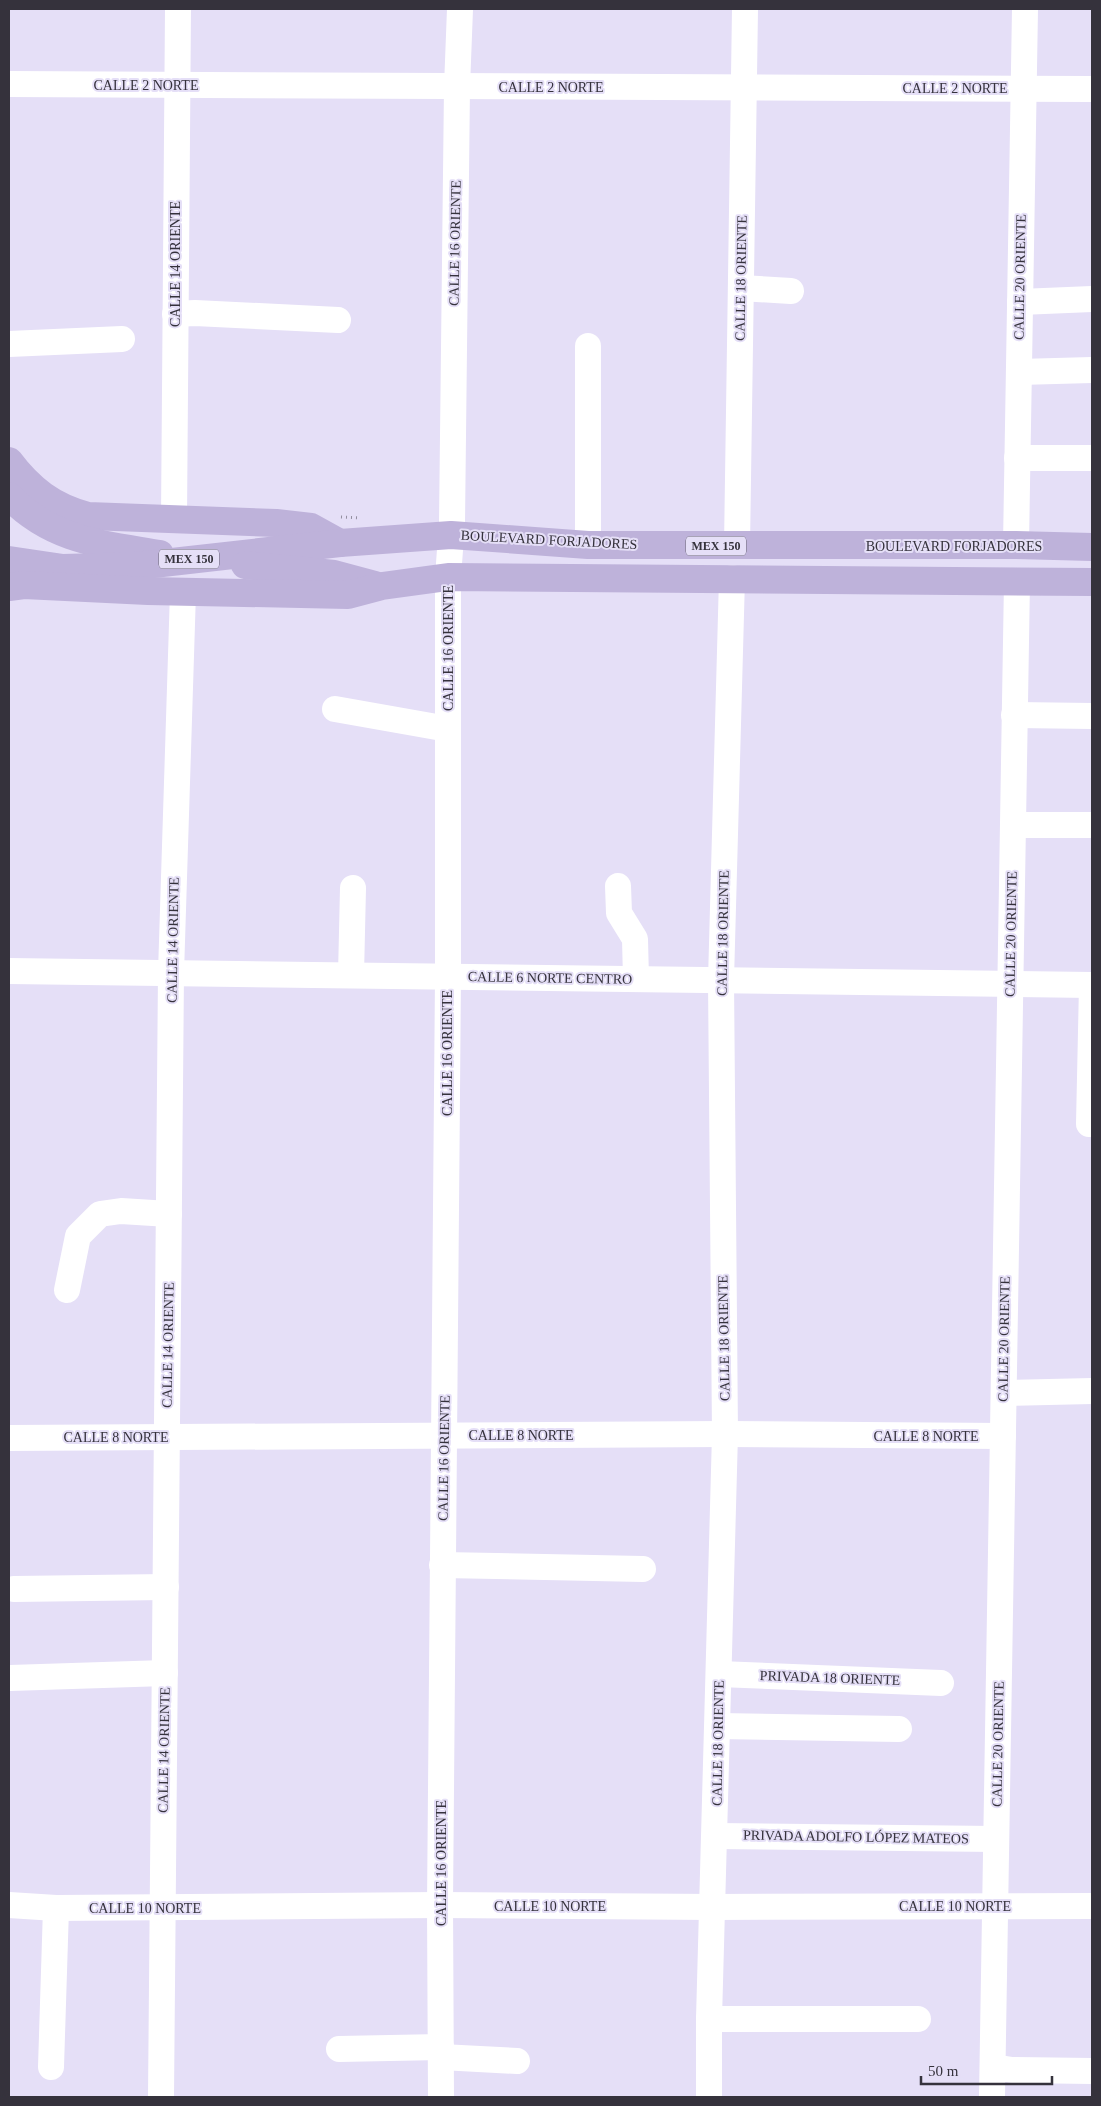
<svg xmlns="http://www.w3.org/2000/svg" width="1101" height="2106" font-family="'Times New Roman',serif">
<style>
.lines{fill:none;stroke-linecap:round;stroke-linejoin:round}
.path{stroke:#928e9f;stroke-width:3;stroke-dasharray:1 4;stroke-linecap:butt}
.minor{stroke:#fff;stroke-width:26}
.major{stroke:#beb2da;stroke-width:28}
.labels{text-anchor:middle;dominant-baseline:central;stroke-width:4;stroke-linejoin:round;paint-order:stroke}
.shield{fill:#e5dff7;stroke:#6a6674;stroke-width:1}
.shield-label{font-size:12px;font-weight:bold;fill:#35323c}
.street-label{font-size:14px;fill:#35323c;stroke:#e5dff7}
</style>
<rect width="100%" height="100%" fill="#e5dff7"/>
<g class="lines">
<polyline class="path" points="341,517 360,518"/>
<g class="minor">
<polyline points="9,84 1092,89"/>
<polyline points="741,288 791,291"/>
<polyline points="1020,302 1092,299"/>
<polyline points="175,314 195,313 338,320"/>
<polyline points="9,344 122,339"/>
<polyline points="588,346 588,545"/>
<polyline points="1019,372 1092,370"/>
<polyline points="1017,458 1092,458"/>
<polyline points="174,519 178,9"/>
<polyline points="1016,545 1025,9"/>
<polyline points="737,546 745,9"/>
<polyline points="335,709 448,729"/>
<polyline points="1014,715 1092,716"/>
<polyline points="1013,825 1092,825"/>
<polyline points="618,886 619,913 635,939 636,979"/>
<polyline points="9,971 1092,985"/>
<polyline points="351,975 353,888"/>
<polyline points="1089,1124 1092,985"/>
<polyline points="67,1290 78,1236 100,1214 121,1211 169,1214"/>
<polyline points="1004,1393 1092,1391"/>
<polyline points="9,1438 725,1434 1003,1436"/>
<polyline points="442,1565 643,1569"/>
<polyline points="14,1589 166,1587"/>
<polyline points="719,1674 941,1683"/>
<polyline points="10,1678 165,1673"/>
<polyline points="718,1726 899,1729"/>
<polyline points="715,1836 996,1839"/>
<polyline points="9,1905 56,1908 440,1905 713,1907 1092,1906"/>
<polyline points="709,2019 918,2019"/>
<polyline points="339,2049 441,2047"/>
<polyline points="441,2057 517,2061"/>
<polyline points="51,2067 56,1908"/>
<polyline points="993,2067 1012,2070 1092,2071"/>
<polyline points="161,2097 171,973 183,592"/>
<polyline points="441,2097 440,1905 448,977 448,577 452,523 457,87 460,9"/>
<polyline points="709,2097 709,2019 725,1434 721,980 732,578"/>
<polyline points="992,2097 1017,581"/>
</g>
<g class="major">
<path d="M9,461C30,489 53,507 88,516L276,523L311,527L340,543"/>
<path d="M9,496C52,541 102,544 160,554"/>
<polyline points="9,560 63,568 136,566 340,543 451,535 588,545 1016,545 1092,547"/>
<polyline points="245,565 334,574 375,585"/>
<polyline points="9,587 24,585 148,591 348,595 382,586 448,577 1092,582"/>
</g>
</g>
<g class="labels">
<g class="shield">
<rect x="686" y="536.5" width="60" height="19" rx="4"/>
<rect x="159" y="549.5" width="60" height="19" rx="4"/>
</g>
<g class="shield-label">
<text x="716" y="546">MEX 150</text>
<text x="189" y="559">MEX 150</text>
</g>
<g class="street-label">
<text x="146" y="85">CALLE 2 NORTE</text>
<text x="551" y="87">CALLE 2 NORTE</text>
<text x="955" y="88">CALLE 2 NORTE</text>
<text transform="translate(455 243) rotate(-89)">CALLE 16 ORIENTE</text>
<text transform="translate(175 264) rotate(-90)">CALLE 14 ORIENTE</text>
<text transform="translate(1020 277) rotate(-89)">CALLE 20 ORIENTE</text>
<text transform="translate(741 278) rotate(-89)">CALLE 18 ORIENTE</text>
<text transform="translate(549 540) rotate(3)">BOULEVARD FORJADORES</text>
<text x="954" y="546">BOULEVARD FORJADORES</text>
<text transform="translate(448 648) rotate(-90)">CALLE 16 ORIENTE</text>
<text transform="translate(723 933) rotate(-89)">CALLE 18 ORIENTE</text>
<text transform="translate(1011 934) rotate(-89)">CALLE 20 ORIENTE</text>
<text transform="translate(173 940) rotate(-89)">CALLE 14 ORIENTE</text>
<text transform="translate(550 978) rotate(1)">CALLE 6 NORTE CENTRO</text>
<text transform="translate(447 1053) rotate(-90)">CALLE 16 ORIENTE</text>
<text transform="translate(724 1338) rotate(-91)">CALLE 18 ORIENTE</text>
<text transform="translate(1004 1339) rotate(-89)">CALLE 20 ORIENTE</text>
<text transform="translate(168 1345) rotate(-89)">CALLE 14 ORIENTE</text>
<text x="521" y="1435">CALLE 8 NORTE</text>
<text x="926" y="1436">CALLE 8 NORTE</text>
<text x="116" y="1437">CALLE 8 NORTE</text>
<text transform="translate(444 1458) rotate(-89)">CALLE 16 ORIENTE</text>
<text transform="translate(830 1678) rotate(2)">PRIVADA 18 ORIENTE</text>
<text transform="translate(718 1743) rotate(-89)">CALLE 18 ORIENTE</text>
<text transform="translate(998 1744) rotate(-89)">CALLE 20 ORIENTE</text>
<text transform="translate(164 1750) rotate(-89)">CALLE 14 ORIENTE</text>
<text transform="translate(856 1837) rotate(1)">PRIVADA ADOLFO LÓPEZ MATEOS</text>
<text transform="translate(441 1863) rotate(-90)">CALLE 16 ORIENTE</text>
<text x="550" y="1906">CALLE 10 NORTE</text>
<text x="955" y="1906">CALLE 10 NORTE</text>
<text x="145" y="1908">CALLE 10 NORTE</text>
</g>
</g>
<rect width="1101" height="2106" fill="none" stroke="#35323c" stroke-width="20"/>
<path d="M921 2076v8h131v-8" fill="none" stroke="#35323c" stroke-width="2.5"/>
<text x="928" y="2076" font-size="15" fill="#35323c" stroke="#e5dff7" stroke-width="4" paint-order="stroke">50 m</text>
</svg>
